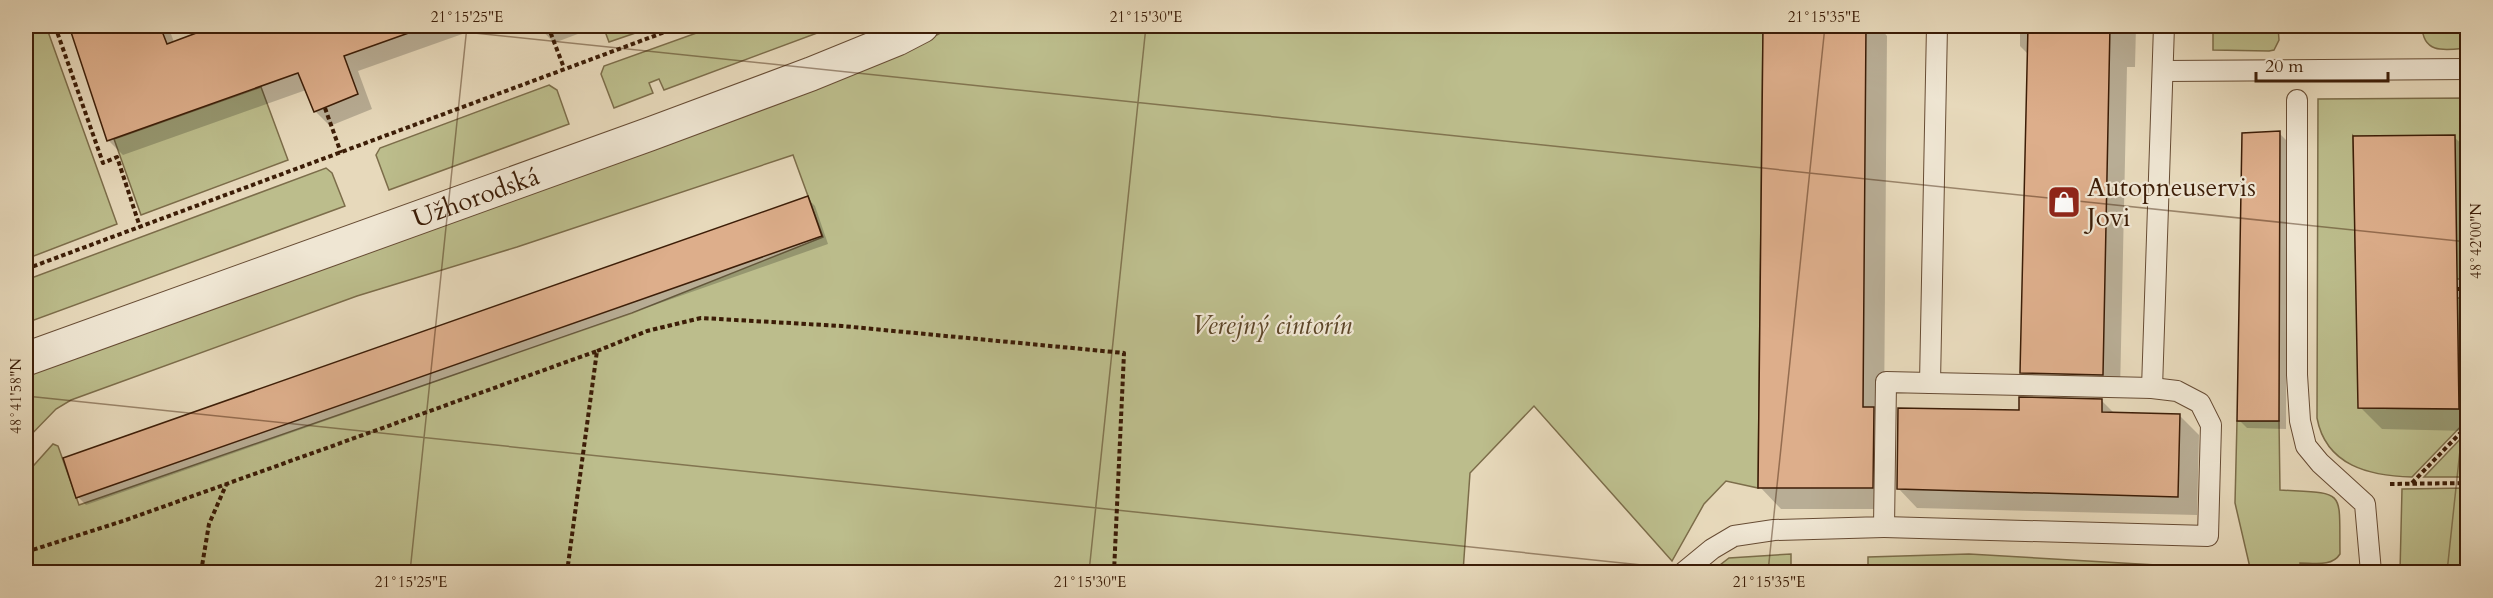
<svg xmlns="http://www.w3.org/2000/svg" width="2493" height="598" font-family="Cardo,serif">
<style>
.green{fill:#bcbd8c;stroke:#7c6d4a;stroke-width:1.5}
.shadow{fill:#0003}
.building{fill:#ddae8b;stroke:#3c1d07;stroke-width:1.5}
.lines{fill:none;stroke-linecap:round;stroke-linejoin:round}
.service-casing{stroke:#674c34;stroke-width:22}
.minor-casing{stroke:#674c34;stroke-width:35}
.path{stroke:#3c1d07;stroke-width:4;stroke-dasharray:4.5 3;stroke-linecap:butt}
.service{stroke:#efe6d3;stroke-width:20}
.minor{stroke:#efe6d3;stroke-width:33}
.ticks{fill:none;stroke:#3c1d07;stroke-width:1.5;stroke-opacity:0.45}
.labels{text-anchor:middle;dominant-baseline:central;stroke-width:4.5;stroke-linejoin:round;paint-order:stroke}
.poi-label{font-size:26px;fill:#3c1d07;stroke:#efe6d3;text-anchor:start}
.street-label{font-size:26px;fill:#3c1d07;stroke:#efe6d3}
.park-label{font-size:26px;font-style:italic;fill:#5c4528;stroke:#efe6d3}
.neatline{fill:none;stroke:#3c1d07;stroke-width:2}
.ticks-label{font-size:15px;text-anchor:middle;fill:#3c1d07}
</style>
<rect width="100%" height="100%" fill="#e7d9bb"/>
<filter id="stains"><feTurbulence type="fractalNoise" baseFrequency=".00333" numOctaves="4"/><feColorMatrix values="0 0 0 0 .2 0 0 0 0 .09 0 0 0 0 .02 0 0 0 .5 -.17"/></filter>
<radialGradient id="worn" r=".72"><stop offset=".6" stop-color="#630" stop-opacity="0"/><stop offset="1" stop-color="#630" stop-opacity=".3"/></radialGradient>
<g class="green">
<polygon points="26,26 46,26 117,224 26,259"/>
<polygon points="603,26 656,26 609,42"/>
<polygon points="716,26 820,26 820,32 664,90 659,79 649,83 653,93 614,108 601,74 604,66"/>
<polygon points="953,26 1763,26 1758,488 1726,481 1704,504 1672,561 1534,406 1470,473 1463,572 26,572 26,474 53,444 58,446 79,505 632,313 823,237 793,155 517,247 357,296 71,400 56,409 26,440 26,373 933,37"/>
<polygon points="2213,26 2278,26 2279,40 2274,50 2269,51 2213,50"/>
<path d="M2422,26H2467V48C2446,50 2423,55 2422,26Z"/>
<polygon points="549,85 557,90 569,124 389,190 376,155 380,148"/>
<polygon points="261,87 288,160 141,215 114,139"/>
<path d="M2467,98V279H2457L2353,136L2359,408L2459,409L2457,298H2467V420L2412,477C2370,476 2326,466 2317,418L2318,99Z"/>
<polygon points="326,168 332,173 345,206 26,323 26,280"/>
<path d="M2237,421H2279L2280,490C2347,494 2339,488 2340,554C2332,567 2314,563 2300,563V572H2251L2235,503Z"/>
<polygon points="2467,432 2467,477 2424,477"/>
<polygon points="2467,488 2467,572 2400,572 2402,489"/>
<polygon points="1791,554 1791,572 1711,572 1729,558"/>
<polygon points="1969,554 2173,566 2173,572 1868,572 1868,557"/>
</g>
<g class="shadow">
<polygon points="70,26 168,26 174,42 219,26 485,26 358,71 372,109 330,126 315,111 306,90 123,155 108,140"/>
<polygon points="538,26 590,26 591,29 554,43"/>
<polygon points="1765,26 1881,26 1881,29 1887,36 1884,420 1893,509 1781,509 1760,487"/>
<polygon points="2020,26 2136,26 2135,67 2127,67 2120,393 2040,391 2021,372 2029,55 2020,46"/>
<polygon points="2279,133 2287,141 2286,429 2247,428 2239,420"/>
<polygon points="2454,137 2468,150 2468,431 2382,429 2360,407"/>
<polygon points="807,198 815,206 828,244 86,505 78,497"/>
<polygon points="2101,400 2115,414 2180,416 2199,435 2197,515 1917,508 1898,488 2020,412"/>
<polygon points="2175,568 2218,570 2221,572 2174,572"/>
</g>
<g class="building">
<polygon points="69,26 160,26 167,44 215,26 416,26 417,30 344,56 358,94 314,112 298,73 107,141"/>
<polygon points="1763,26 1866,26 1863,407 1874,407 1873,488 1758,488"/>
<polygon points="2028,26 2110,26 2103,375 2020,373"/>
<polygon points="2280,131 2279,421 2237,421 2242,133"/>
<polygon points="2455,135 2459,409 2358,408 2353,136"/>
<polygon points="808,196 822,236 76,498 63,458"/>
<polygon points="2019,397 2102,399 2102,412 2180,414 2178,497 1897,489 1898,408 2019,410"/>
</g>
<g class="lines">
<g class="service-casing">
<g id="service">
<polyline points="2163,71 2468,69"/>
<polyline points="2297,100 2297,375 2300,421 2306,446 2320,463 2365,504 2371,572"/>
<polyline points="2152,388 2164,26"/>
<polyline points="1884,527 2208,536 2211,425 2200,403 2177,391 2152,388 1930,383 1937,26"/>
<polyline points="1684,572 1712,549 1734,536 1774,530 1884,527 1886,382 1930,383"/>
</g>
</g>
<g class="minor-casing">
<g id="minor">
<path id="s1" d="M26,359L650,134L811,74L897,39L922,26"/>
</g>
</g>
<g class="path">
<polyline points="55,26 103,163 117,157 140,227"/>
<polyline points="548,26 564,68"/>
<polyline points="325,108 341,153"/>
<polyline points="26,269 681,26"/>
<polyline points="2457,289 2468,289"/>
<polyline points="597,351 647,331 701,318 842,326 1124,353 1114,572"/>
<polyline points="2412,483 2468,425"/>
<polyline points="2390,484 2468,483"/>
<polyline points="26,552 126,520 597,351 567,572"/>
<polyline points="201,572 209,524 226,485"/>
</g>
<use href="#service" class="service"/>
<use href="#minor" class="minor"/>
</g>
<path class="ticks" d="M408,26L2468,242M26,396L1709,572M410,572L467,26M1089,572L1146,26M1768,572L1825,26M2447,572L2468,375"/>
<defs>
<g id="shop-square" transform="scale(1.725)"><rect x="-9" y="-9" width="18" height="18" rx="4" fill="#8f2418" stroke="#efe6d3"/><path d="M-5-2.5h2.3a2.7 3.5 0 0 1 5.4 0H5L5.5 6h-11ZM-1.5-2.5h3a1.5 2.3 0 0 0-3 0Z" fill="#fff"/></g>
</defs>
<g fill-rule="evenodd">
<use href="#shop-square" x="2064" y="202"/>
</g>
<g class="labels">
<g class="poi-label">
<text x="2087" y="187">Autopneuservis<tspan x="2087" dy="30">Jovi</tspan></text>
</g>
<g class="street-label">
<text stroke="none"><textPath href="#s1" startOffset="478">Užhorodská</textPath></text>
</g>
<g class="park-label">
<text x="1272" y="325">Verejný cintorín</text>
</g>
</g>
<rect width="2493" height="598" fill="none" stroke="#e7d9bb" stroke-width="66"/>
<path d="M2256 72v9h132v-9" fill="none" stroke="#3c1d07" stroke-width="3"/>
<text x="2265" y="72" font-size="18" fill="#3c1d07" stroke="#efe6d3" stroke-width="4.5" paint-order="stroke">20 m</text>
<rect x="33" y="33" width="2427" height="532" class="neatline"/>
<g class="ticks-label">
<text x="467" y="22">21°15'25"E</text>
<text x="1146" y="22">21°15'30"E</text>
<text x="1824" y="22">21°15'35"E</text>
<text transform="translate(2476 241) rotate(-90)" y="5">48°42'00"N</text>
<text transform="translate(16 396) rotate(-90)" y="5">48°41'58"N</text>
<text x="411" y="587">21°15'25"E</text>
<text x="1090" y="587">21°15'30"E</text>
<text x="1769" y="587">21°15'35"E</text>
</g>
<rect width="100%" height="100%" filter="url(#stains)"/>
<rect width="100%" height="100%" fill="url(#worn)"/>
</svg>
